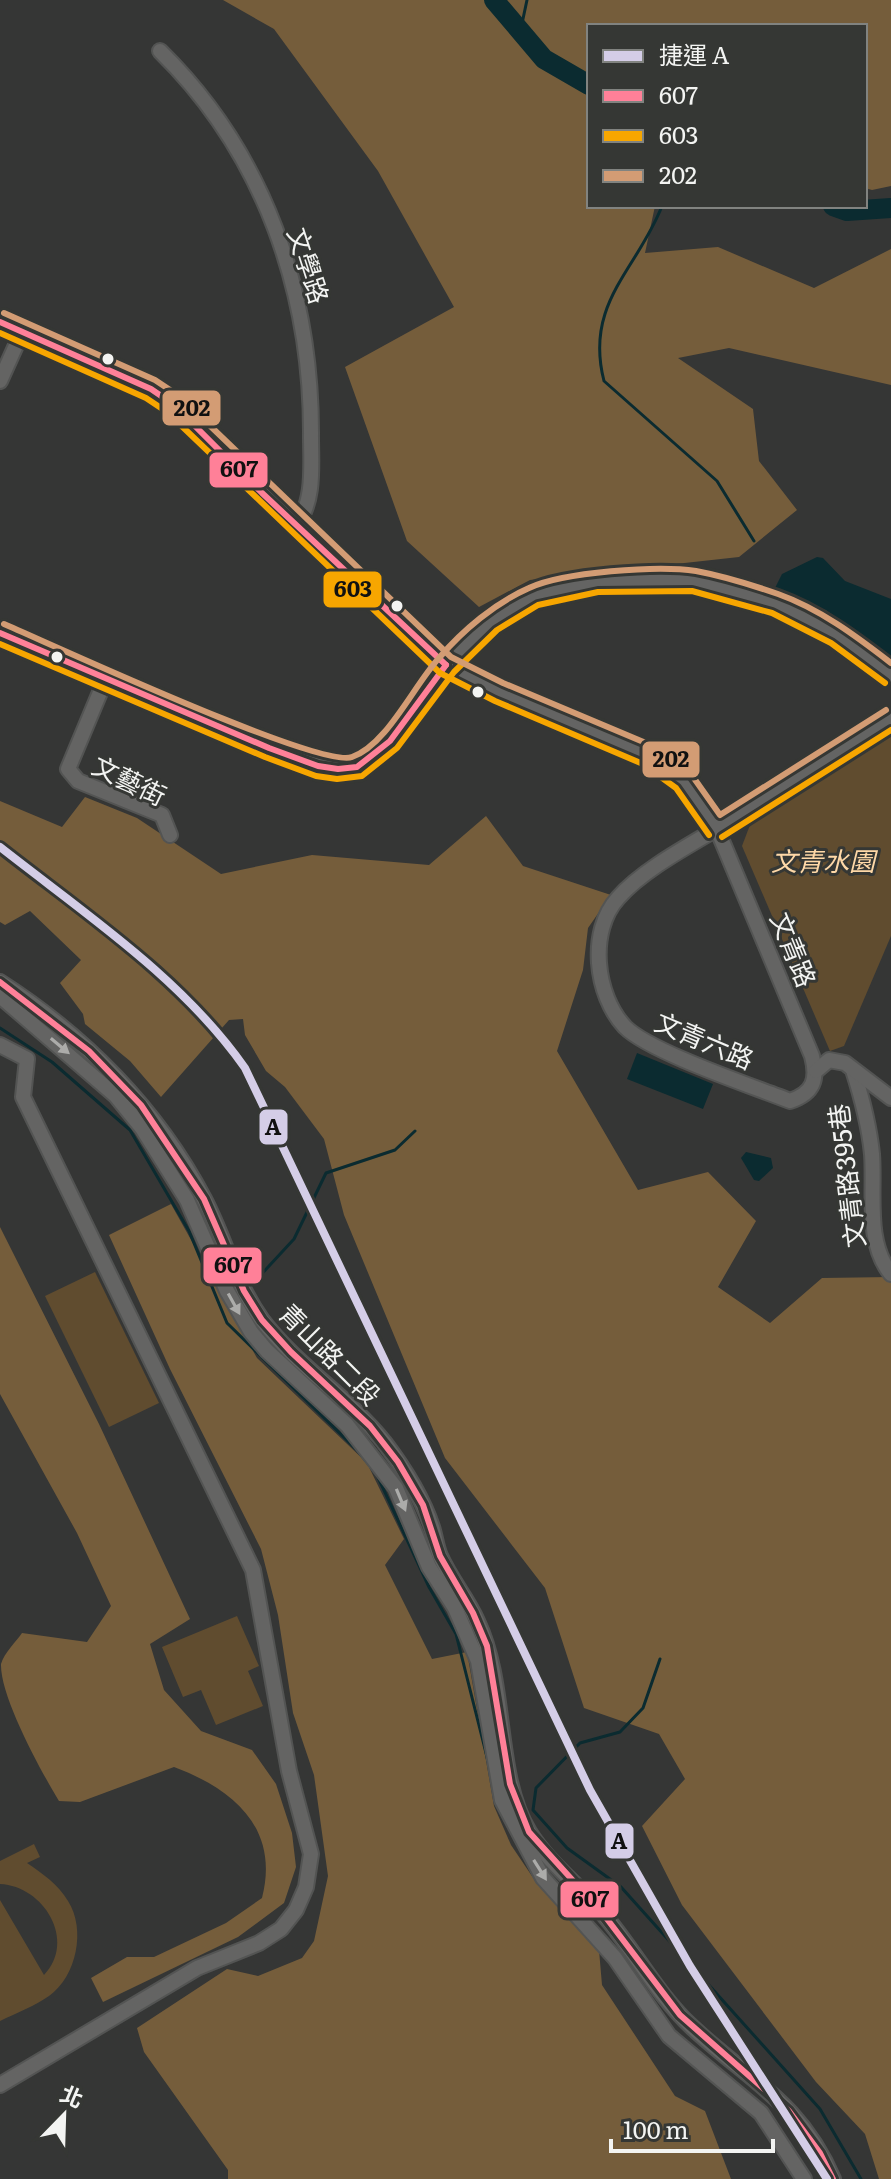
<svg xmlns="http://www.w3.org/2000/svg" width="891" height="2179" font-family="Literata,'Noto Sans TC',serif">
<style>
.green{fill:#604c2f}
.forest{fill:#755d3b}
.water{fill:#0b2b30}
.lines{fill:none;stroke-linecap:round;stroke-linejoin:round}
.stream{stroke:#0b2b30;stroke-width:3}
.river{stroke:#0b2b30;stroke-width:20}
.minor-casing{stroke:#535453;stroke-width:18}
.minor{stroke:#646463;stroke-width:14}
.bus-1-casing{stroke:#353734;stroke-width:12}
.bus-2-casing{stroke:#353734;stroke-width:12}
.bus-3-casing{stroke:#353734;stroke-width:12}
.bus-1{stroke:#ff8098;stroke-width:6}
.bus-2{stroke:#f7a600;stroke-width:6}
.bus-3{stroke:#d39c74;stroke-width:6}
.metro-1-casing{stroke:#353734;stroke-width:14}
.metro-1{stroke:#d4cde7;stroke-width:8}
.oneway{fill:#acacaa}
.bus-dot{fill:#f3f4f2;stroke:#353734;stroke-width:3}
.labels{text-anchor:middle;dominant-baseline:central;stroke-width:6;stroke-linejoin:round;paint-order:stroke}
.street-label{font-size:26px;fill:#f3f4f2;stroke:#353734}
.park-label{font-size:26px;font-style:italic;fill:#fed8a7;stroke:#353734}
.line-badge{stroke:#353734;stroke-width:3}
.pale-badge-label{font-size:22px;text-anchor:middle;font-weight:bold;fill:#111}
</style>
<rect width="100%" height="100%" fill="#353635"/>
<g class="green">
<polygon points="891,735 891,936 844,1046 830,1051 742,846 750,825"/>
<polygon points="95,1272 159,1403 109,1427 45,1296"/>
<polygon points="237,1616 259,1666 248,1671 263,1706 216,1725 201,1690 183,1697 162,1647"/>
<path d="M34,1844L40,1857L27,1863C43,1874 58,1884 68,1901C86,1929 77,1976 49,1996C35,2006 16,2013 0,2021V1900L44,1975C77,1941 44,1886 0,1884V1861Z"/>
</g>
<g class="forest">
<polygon points="223,0 891,0 891,186 872,190 865,188 865,26 589,26 589,206 655,206 645,253 718,247 814,288 891,249 891,385 729,348 678,358 753,409 759,461 797,510 739,557 530,580 479,607 407,541 345,367 454,307 378,171 274,29"/>
<polygon points="85,797 137,818 221,874 312,855 429,865 486,816 523,866 611,895 588,928 583,970 557,1051 638,1190 708,1172 756,1221 718,1287 770,1323 822,1278 891,1277 891,2179 879,2179 865,2134 816,2082 682,1905 642,1826 685,1779 659,1734 584,1708 545,1588 445,1458 344,1215 324,1139 285,1087 266,1071 245,1035 243,1019 229,1020 161,1097 130,1061 85,1024 83,1014 60,983 81,960 30,911 5,925 0,922 0,801 62,827"/>
<polygon points="171,1204 257,1358 367,1463 404,1539 385,1565 432,1659 467,1652 494,1806 511,1845 538,1885 599,1950 602,1985 675,2096 705,2111 731,2179 228,2179 228,2170 144,2052 137,2028 227,1969 258,1976 302,1958 314,1941 328,1876 314,1775 293,1713 278,1615 261,1549 170,1369 109,1235"/>
<path d="M0,1227L99,1424L190,1619L150,1644L164,1690L201,1731L252,1750L276,1784L292,1833L296,1867L284,1903L238,1937L103,2002L91,1978L127,1957H154L226,1923L262,1898C280,1828 233,1789 174,1767L80,1802L59,1801C42,1773 0,1697 1,1664C4,1653 16,1642 22,1633L87,1642L111,1606L77,1533L0,1394Z"/>
</g>
<g class="water">
<polygon points="817,557 823,558 845,581 891,599 891,658 826,610 774,590 782,574"/>
<polygon points="637,1053 713,1084 703,1109 627,1079"/>
<polygon points="746,1152 771,1158 773,1168 759,1181 754,1180 741,1158"/>
</g>
<g class="lines">
<g class="stream">
<polyline points="520,33 527,0"/>
<path d="M662,206C637,270 584,303 604,381L717,481L754,541"/>
<polyline points="0,1028 52,1062 130,1130 189,1231 227,1323 357,1450 376,1473 429,1587 456,1634 490,1769"/>
<polyline points="257,1279 294,1239 326,1173 395,1150 415,1131"/>
<polyline points="660,1659 643,1708 620,1732 580,1743 536,1788 533,1810 567,1848 621,1887 820,2109 861,2179"/>
</g>
<g class="river">
<polyline points="494,0 544,59 589,85"/>
<polyline points="833,206 847,211 891,208"/>
</g>
<g class="minor-casing">
<g id="minor">
<path d="M160,51C264,153 312,292 311,437C311,465 315,502 296,525"/>
<path d="M0,322L151,389L173,404L262,493L446,665L521,702L648,755L683,781L717,829L812,1056C818,1079 814,1093 790,1101C752,1086 650,1052 625,1027C595,995 588,931 618,898C646,866 702,839 738,816C789,784 839,749 891,718"/>
<polyline points="0,381 22,332"/>
<polyline points="0,633 269,748 318,766 338,769 357,767 390,741 446,665 491,622 534,596 597,582 693,581 776,604 836,634 891,675"/>
<polyline points="106,678 68,769 78,781 162,815 170,835"/>
<path d="M0,982C84,1036 157,1109 204,1199C225,1239 235,1283 262,1320C297,1366 348,1397 384,1442C403,1467 422,1497 432,1527C435,1536 436,1547 440,1556C450,1579 467,1598 477,1621C508,1686 494,1774 529,1832C549,1864 580,1886 604,1915C634,1950 658,1996 692,2027C750,2081 800,2102 833,2179"/>
<polyline points="0,996 116,1096 142,1128 187,1200 227,1291 251,1332 267,1351 347,1425 396,1488 429,1567 455,1608 478,1661 502,1800 543,1878 615,1958 669,2036 761,2113 804,2179"/>
<polyline points="0,1045 27,1059 23,1097 253,1570 289,1771 311,1854 306,1887 296,1910 281,1929 259,1943 197,1968 0,2085"/>
<path d="M853,1070C862,1098 869,1125 872,1154C875,1193 865,1242 891,1274"/>
<polyline points="816,1071 829,1060 845,1063 891,1098"/>
</g>
</g>
<use href="#minor" class="minor"/>
<g class="bus-1-casing">
<g id="bus-1">
<polyline points="0,322 151,389 173,404 262,493 446,665"/>
<polyline points="0,633 269,748 318,766 338,769 357,767 390,741 446,665"/>
<polyline points="0,982 89,1051 141,1105 204,1199 244,1291 262,1320 291,1352 370,1426 398,1462 423,1505 440,1556 473,1613 487,1646 510,1784 529,1832 604,1915 680,2015 789,2111 820,2153 833,2179"/>
</g>
</g>
<g class="bus-2-casing">
<g id="bus-2">
<polyline points="0,333 146,398 167,412 440,673 495,701 643,764 676,788 709,835"/>
<polyline points="0,644 265,757 316,776 337,779 362,776 397,748 454,672 497,630 538,605 598,592 692,591 772,613 831,643 885,683"/>
<polyline points="722,837 891,730"/>
</g>
</g>
<g class="bus-3-casing">
<g id="bus-3">
<polyline points="4,313 155,380 179,396 451,657 503,683 653,746 691,774 720,815 886,710"/>
<path d="M4,624C53,645 320,769 352,757C387,745 414,685 439,658C463,630 495,603 529,588C563,572 658,565 696,571C723,576 752,585 778,594C820,609 856,636 891,663"/>
</g>
</g>
<use href="#bus-1" class="bus-1"/>
<use href="#bus-2" class="bus-2"/>
<use href="#bus-3" class="bus-3"/>
<g class="metro-1-casing">
<path id="metro-1" d="M0,847C85,914 182,978 245,1068L590,1790L690,1966L827,2179"/>
</g>
<use href="#metro-1" class="metro-1"/>
</g>
<defs><path id="oneway-solid" d="M-6-.8H1V-3.2L6.5 0L1 3.2V.8H-6Z" transform="scale(2)"/></defs>
<g class="oneway">
<use href="#oneway-solid" transform="translate(60 1046) rotate(40)"/>
<use href="#oneway-solid" transform="translate(234 1304) rotate(61)"/>
<use href="#oneway-solid" transform="translate(401 1500) rotate(67)"/>
<use href="#oneway-solid" transform="translate(540 1870) rotate(58)"/>
</g>
<g class="bus-dot">
<circle cx="108" cy="359" r="7"/>
<circle cx="397" cy="606" r="7"/>
<circle cx="57" cy="657" r="7"/>
<circle cx="478" cy="692" r="7"/>
</g>
<g class="labels">
<g class="street-label">
<text transform="translate(310 265) rotate(72)">文學路</text>
<text transform="translate(130 779) rotate(26)">文藝街</text>
<text transform="translate(795 949) rotate(68)">文青路</text>
<text transform="translate(705 1039) rotate(23)">文青六路</text>
<text transform="translate(845 1176) rotate(-97)">文青路395巷</text>
<text transform="translate(331 1353) rotate(45)">青山路二段</text>
</g>
<g class="park-label">
<text x="823" y="859">文青水園</text>
</g>
</g>
<g class="line-badge">
<rect x="161" y="389" width="61" height="38" rx="8" fill="#d39c74"/>
<rect x="208" y="451" width="61" height="38" rx="8" fill="#ff8098"/>
<rect x="322" y="570" width="61" height="39" rx="8" fill="#f7a600"/>
<rect x="641" y="740" width="60" height="39" rx="8" fill="#d39c74"/>
<rect x="258" y="1108" width="31" height="38" rx="8" fill="#d4cde7"/>
<rect x="202" y="1246" width="61" height="39" rx="8" fill="#ff8098"/>
<rect x="604" y="1822" width="31" height="38" rx="8" fill="#d4cde7"/>
<rect x="559" y="1880" width="61" height="39" rx="8" fill="#ff8098"/>
</g>
<g class="pale-badge-label">
<text x="192" y="416">202</text>
<text x="239" y="477">607</text>
<text x="353" y="597">603</text>
<text x="671" y="767">202</text>
<text x="273" y="1135">A</text>
<text x="233" y="1273">607</text>
<text x="619" y="1849">A</text>
<text x="590" y="1907">607</text>
</g>
<rect x="587" y="24" width="280" height="184" fill="#353734" stroke="#818380" stroke-width="2"/>
<rect x="603" y="50" width="40" height="12" fill="#d4cde7" stroke="#818380" stroke-width="2"/>
<text x="659" y="64" font-size="24" fill="#f3f4f2">捷運 A</text>
<rect x="603" y="90" width="40" height="12" fill="#ff8098" stroke="#818380" stroke-width="2"/>
<text x="659" y="104" font-size="24" fill="#f3f4f2">607</text>
<rect x="603" y="130" width="40" height="12" fill="#f7a600" stroke="#818380" stroke-width="2"/>
<text x="659" y="144" font-size="24" fill="#f3f4f2">603</text>
<rect x="603" y="170" width="40" height="12" fill="#d39c74" stroke="#818380" stroke-width="2"/>
<text x="659" y="184" font-size="24" fill="#f3f4f2">202</text>
<g transform="translate(64 2115) rotate(23)" stroke="#353734" stroke-width="6" paint-order="stroke">
<path d="M0-6L14 30L0 20L-14 30Z" fill="#f3f4f2"/>
<text y="-12" font-size="22" font-weight="bold" text-anchor="middle" fill="#f3f4f2">北</text>
</g>
<path d="M611 2139v12h162v-12" fill="none" stroke="#f3f4f2" stroke-width="4"/>
<text x="623" y="2139" font-size="24" fill="#f3f4f2" stroke="#353734" stroke-width="6" paint-order="stroke">100 m</text>
</svg>
